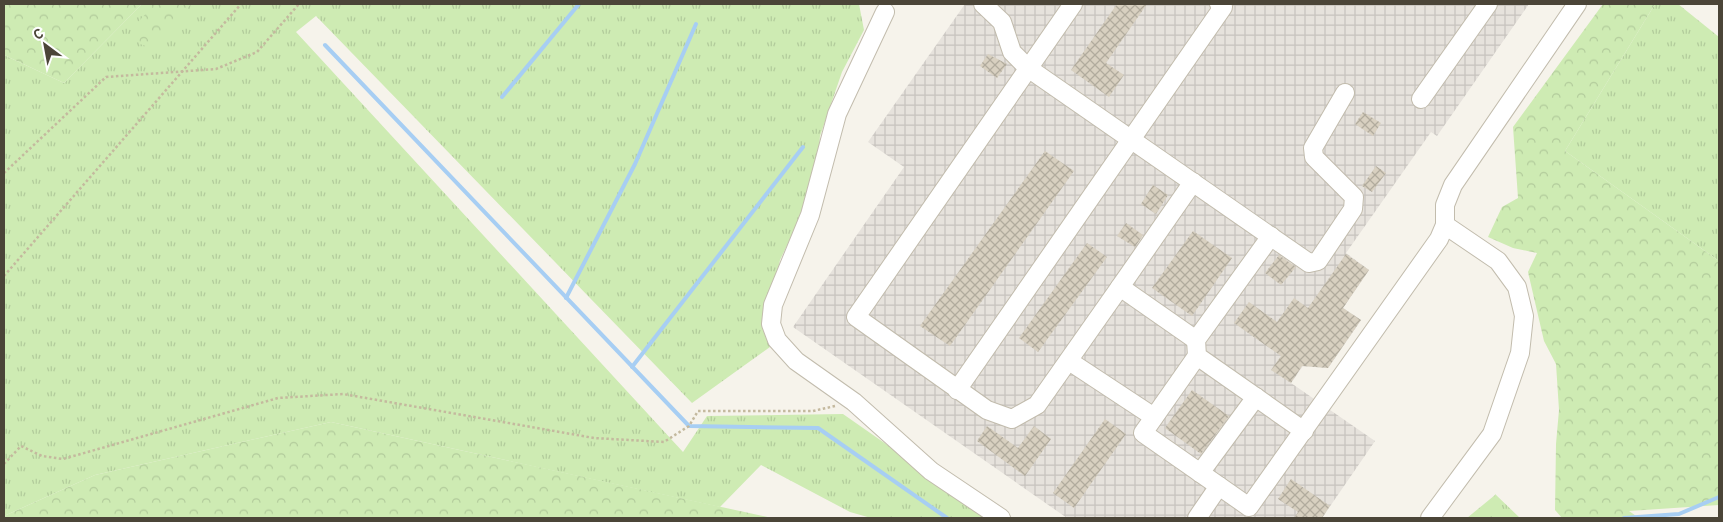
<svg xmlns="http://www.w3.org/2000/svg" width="1723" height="522" font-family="Overpass,sans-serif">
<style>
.industrial{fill:url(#industrial-grid)}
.grass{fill:url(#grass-tufts)}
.forest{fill:url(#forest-crowns)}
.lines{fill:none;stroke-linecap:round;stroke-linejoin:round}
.stream{stroke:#a7cef3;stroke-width:4}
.building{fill:url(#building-cross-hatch)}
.minor-casing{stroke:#c2bcad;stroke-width:20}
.path{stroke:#c4b99e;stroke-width:2.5;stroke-dasharray:2.5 2.5;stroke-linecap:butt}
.minor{stroke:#fff;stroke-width:18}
</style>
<defs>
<pattern id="industrial-grid" width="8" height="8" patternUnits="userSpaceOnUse" patternTransform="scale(1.25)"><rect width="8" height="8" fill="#e6e2dc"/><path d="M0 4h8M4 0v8" fill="none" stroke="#c7c3be"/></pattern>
<pattern id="grass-tufts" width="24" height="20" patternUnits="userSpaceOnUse" patternTransform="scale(1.25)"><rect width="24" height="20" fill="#ceebb3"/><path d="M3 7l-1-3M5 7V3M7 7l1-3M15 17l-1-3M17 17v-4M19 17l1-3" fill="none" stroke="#b2cb9b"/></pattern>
<pattern id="forest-crowns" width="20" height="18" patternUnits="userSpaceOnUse" patternTransform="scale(1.25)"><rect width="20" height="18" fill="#ceebb3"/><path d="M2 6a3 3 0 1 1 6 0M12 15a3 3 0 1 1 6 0" fill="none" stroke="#b2cb9b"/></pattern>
<pattern id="building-cross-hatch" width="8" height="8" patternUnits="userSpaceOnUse" patternTransform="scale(1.25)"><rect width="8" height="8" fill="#d8d0c0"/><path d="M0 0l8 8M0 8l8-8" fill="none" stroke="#b1ab9d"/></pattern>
</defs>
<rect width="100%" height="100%" fill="#f6f3eb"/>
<polygon class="industrial" points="965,4 1529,4 1437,136 1431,132 1346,253 1369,270 1343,308 1361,320 1328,368 1303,366 1291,383 1375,441 1322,518 1067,518 793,327 904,167 868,142"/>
<g class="grass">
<polygon points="142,4 859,4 864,30 842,72 820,136 816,185 780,260 769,311 770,347 692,403 316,16 296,32 683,452 707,416 843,414 992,518 871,518 850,512 761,465 720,507 331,422 95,475 4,516 4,55 64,83"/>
<polygon points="1655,4 1678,4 1719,37 1719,261 1565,151"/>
<polygon points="1495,494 1520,518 1467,518 1495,495"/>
</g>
<g class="forest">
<polygon points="4,4 142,4 64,83 4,55"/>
<polygon points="155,4 191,4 152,48 140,44 137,23"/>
<polygon points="1603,4 1655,4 1565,151 1719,261 1719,505 1629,511 1639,518 1562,518 1555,510 1556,444 1559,410 1556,364 1544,341 1528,272 1537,253 1513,248 1488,237 1502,207 1518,198 1513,127"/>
<polygon points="331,422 772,518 4,518 4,516 95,475"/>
</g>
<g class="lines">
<g class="stream">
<polyline points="325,45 689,426 818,428 947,518"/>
<polyline points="502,97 579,4"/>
<polyline points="566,298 635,164 696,24"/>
<polyline points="632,367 803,147"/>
<polyline points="1624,518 1679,514 1719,497"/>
</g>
</g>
<g class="building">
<polygon points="1117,4 1147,4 1106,63 1124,75 1109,97 1071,70"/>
<polygon points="988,54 1007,64 997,78 980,66"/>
<polygon points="1363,112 1381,123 1373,136 1355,124"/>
<polygon points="1045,151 1074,171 950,346 920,326"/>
<polygon points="1376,166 1386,173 1372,192 1362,186"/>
<polygon points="1153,185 1168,195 1156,214 1141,204"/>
<polygon points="1126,223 1143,235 1135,247 1117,236"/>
<polygon points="1193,231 1232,258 1192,316 1152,288"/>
<polygon points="1087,243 1107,257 1038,352 1019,338"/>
<polygon points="1346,254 1369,270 1343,308 1361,320 1328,368 1302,366 1291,383 1271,370 1281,356 1234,323 1249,302 1277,322 1294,298 1308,308"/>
<polygon points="1279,255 1296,267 1281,285 1265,273"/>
<polygon points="1192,390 1229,416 1201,454 1165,428"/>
<polygon points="1105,419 1126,434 1074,508 1053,493"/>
<polygon points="987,426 1018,448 1034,426 1051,439 1025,476 977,441"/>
<polygon points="1291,479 1330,506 1322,518 1294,518 1298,512 1278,499"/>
</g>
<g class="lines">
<g class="minor-casing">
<g id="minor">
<polyline points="983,4 1002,22 1012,52 1028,68 1309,263 1318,261 1353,209 1354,197 1314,157 1313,148 1345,93"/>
<polyline points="1073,4 856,317 987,410 1012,419 1037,405 1120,287"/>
<polyline points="885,12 837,114 810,215 773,305 771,324 777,340 796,361 854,402 931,471 1001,518"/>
<polyline points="1421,99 1488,4"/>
<polyline points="1193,182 1120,287 1196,340"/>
<polyline points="1271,236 1196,340 1197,356 1304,431"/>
<polyline points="1197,356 1143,433 1249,507 1439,239 1445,225 1445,205 1453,185 1577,4"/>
<polyline points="1069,361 1154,417"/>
<polyline points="957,390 1223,7 1219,4"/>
<polyline points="1200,473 1256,397"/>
<polyline points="1197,518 1219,486"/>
<polyline points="1430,518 1492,434 1520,353 1524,316 1517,287 1498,261 1445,225"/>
</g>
</g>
<g class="path">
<polyline points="4,173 106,77 216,69 257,52 299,4"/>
<polyline points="4,276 241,4"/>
<polyline points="4,464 21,446 42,456 63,459 278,398 343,394 594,438 664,442 689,426 698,411 813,411 835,406"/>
</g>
<use href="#minor" class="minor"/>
</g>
<rect width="1723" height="522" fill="none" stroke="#4b4538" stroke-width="10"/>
<g transform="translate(45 45) rotate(328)" stroke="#ffffff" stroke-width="4" paint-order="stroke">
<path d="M0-4L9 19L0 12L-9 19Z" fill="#4b4538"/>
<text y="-8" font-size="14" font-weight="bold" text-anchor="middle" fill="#4b4538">С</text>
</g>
</svg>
